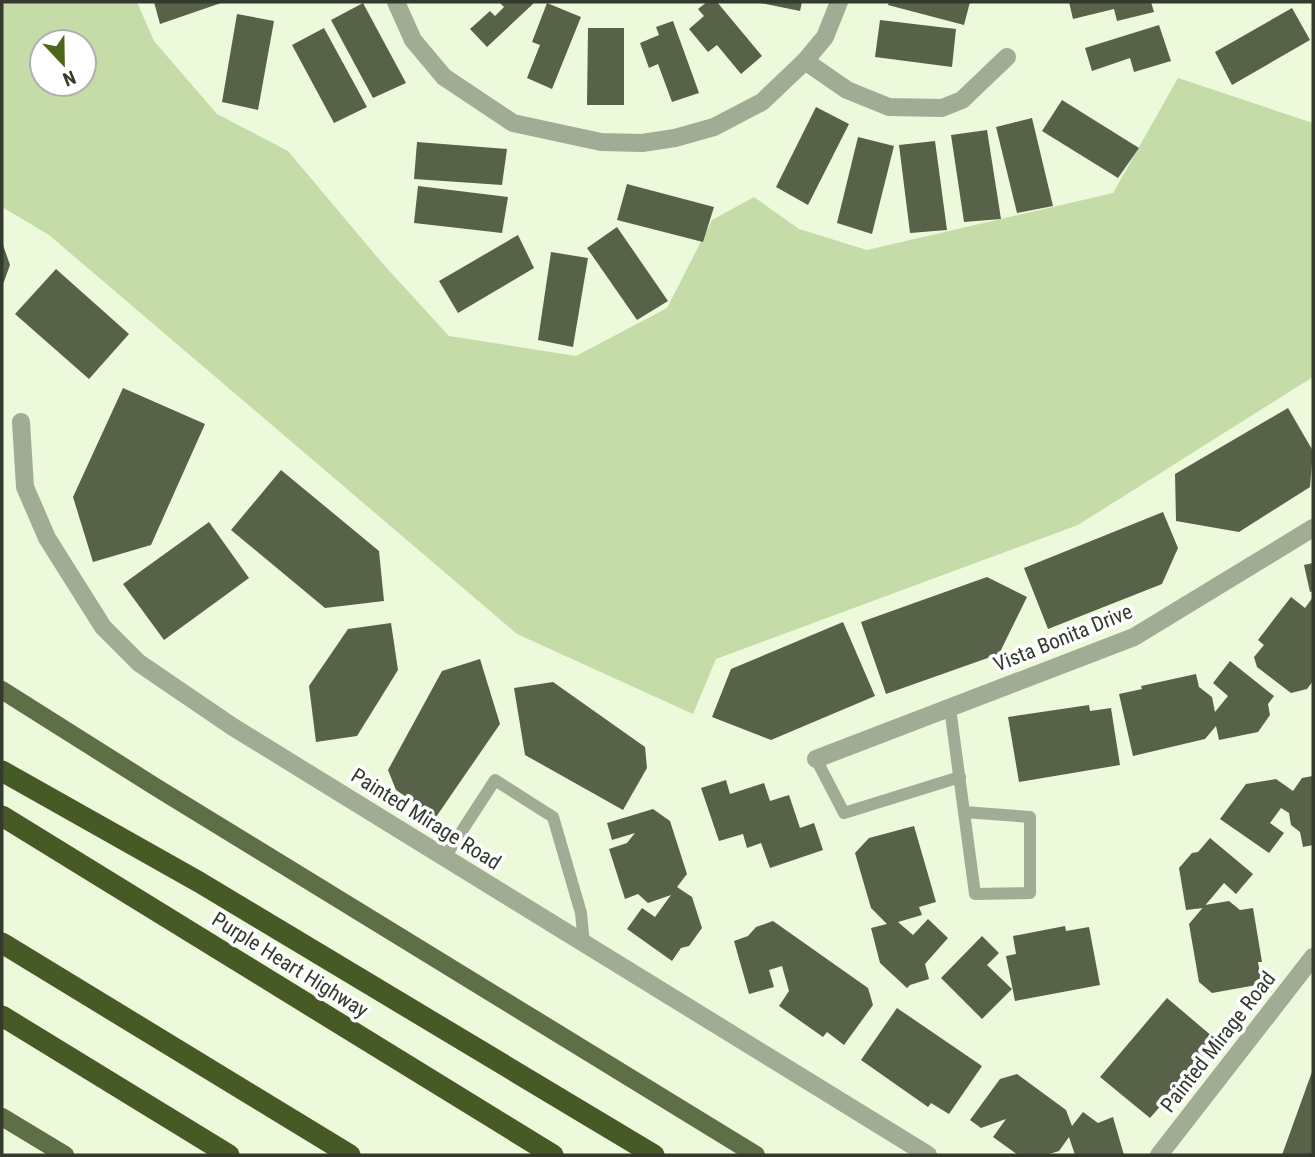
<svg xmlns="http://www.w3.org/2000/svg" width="1315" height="1157" font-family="'Roboto Condensed',sans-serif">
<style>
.grass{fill:#c6dca8;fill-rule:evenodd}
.building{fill:#576248}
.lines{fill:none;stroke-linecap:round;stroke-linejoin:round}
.service{stroke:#a1ac94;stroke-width:12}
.minor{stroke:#a1ac94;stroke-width:18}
.primary{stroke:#5d6f44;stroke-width:18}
.motorway{stroke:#465a26;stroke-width:21}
.labels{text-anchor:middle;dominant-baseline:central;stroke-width:7;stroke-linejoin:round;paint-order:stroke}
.street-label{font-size:21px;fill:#353a2e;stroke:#fff}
</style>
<rect width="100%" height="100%" fill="#ecfadb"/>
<path class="grass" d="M2,2H137L154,41L217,114L288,151L383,264L449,336L576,356L667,308L712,220L754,197L799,229L867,250L1113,193L1178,78L1313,123V377L1078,525L716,659L693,714L517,634L49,235L2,207ZM42,42H84V84H42Z"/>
<g class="building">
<polygon points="154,2 224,2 160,24"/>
<polygon points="499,2 535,2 487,47 470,29 490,11 495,16 504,7"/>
<polygon points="707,2 717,2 762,56 741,74 717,45 708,52 689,29 704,16 698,9"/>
<polygon points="756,2 802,2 800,11"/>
<polygon points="889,2 970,2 964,25 888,5"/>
<polygon points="1069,2 1151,2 1154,12 1117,21 1114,9 1073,19"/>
<polygon points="363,3 406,83 373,98 331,20"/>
<polygon points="547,3 581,17 552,89 527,78 540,45 532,42"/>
<polygon points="1292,8 1310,40 1232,85 1215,52"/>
<polygon points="237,14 274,21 258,110 222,102"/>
<polygon points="880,20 956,29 952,67 875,57"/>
<polygon points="673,21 699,93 672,102 658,64 649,68 640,43 659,35 656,27"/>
<polygon points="1159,25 1171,61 1134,72 1130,58 1092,71 1085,48"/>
<polygon points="324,28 367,107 334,123 292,45"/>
<polygon points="588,28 624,28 624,105 587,105"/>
<polygon points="1062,100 1139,148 1118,178 1042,131"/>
<polygon points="816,107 849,124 808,205 776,187"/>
<polygon points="1032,118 1053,206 1017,213 996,127"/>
<polygon points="987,130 1001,219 964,222 951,135"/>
<polygon points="858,137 894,146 872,234 837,223"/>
<polygon points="935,141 947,230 910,233 899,145"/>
<polygon points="417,142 507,149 502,185 414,179"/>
<polygon points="627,184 714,207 703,242 617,220"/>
<polygon points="418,186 508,197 502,233 414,223"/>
<polygon points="617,227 668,301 637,320 587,248"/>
<polygon points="518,235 534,268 458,313 439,281"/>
<polygon points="2,242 10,265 2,287"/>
<polygon points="551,252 588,258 573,347 538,340"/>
<polygon points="56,269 129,334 89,379 15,314"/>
<polygon points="123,388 205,424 151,545 93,562 73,497"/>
<polygon points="1288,408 1313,451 1310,487 1239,532 1176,521 1175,474"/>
<polygon points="281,470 379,551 384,601 325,608 231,530"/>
<polygon points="1163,512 1178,548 1162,584 1048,629 1024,568"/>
<polygon points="209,522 249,578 164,640 123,584"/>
<polygon points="1313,563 1313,591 1310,592 1304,565"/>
<polygon points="987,577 1027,597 999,654 886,694 861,622"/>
<polygon points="1291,597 1305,608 1313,597 1313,681 1307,689 1291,693 1257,667 1254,657 1264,645 1258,640"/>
<polygon points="843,622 875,696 771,740 712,717 731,669"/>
<polygon points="391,623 398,670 357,736 316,742 309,686 348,629"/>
<polygon points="480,659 500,724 436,817 396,790 388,770 442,671"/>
<polygon points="1230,661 1274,696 1268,704 1270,715 1258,732 1219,740 1216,726 1205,739 1133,756 1119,694 1142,689 1141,686 1196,674 1199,687 1212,697 1215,712 1228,696 1213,683"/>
<polygon points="553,682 645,747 647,768 623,810 525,755 514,688"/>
<polygon points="1089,705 1090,711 1111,708 1120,765 1019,782 1008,717"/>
<polygon points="1313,776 1313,845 1303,847 1300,832 1291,825 1289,813 1281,808 1270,823 1284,833 1269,853 1220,819 1246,784 1276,779 1293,791 1302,778"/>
<polygon points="726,780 730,794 764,783 770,801 789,795 800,828 814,823 823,850 770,868 761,843 747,848 743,834 719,841 701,788"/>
<polygon points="653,809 670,821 687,874 677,887 692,897 702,928 689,946 681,948 672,961 627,929 642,908 655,917 671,895 648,903 638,894 625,899 609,849 627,843 635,833 612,840 607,823"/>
<polygon points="914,826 936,902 919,907 922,915 898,922 913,935 928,919 948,938 925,964 929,979 910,985 907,988 880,963 871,928 887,924 871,908 855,853 869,838"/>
<polygon points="1210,838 1253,874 1236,894 1224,883 1203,908 1186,910 1179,868 1192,853 1198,852"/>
<polygon points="1229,901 1240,910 1253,908 1262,962 1258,962 1262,984 1212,993 1199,982 1189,924 1205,905"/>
<polygon points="773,921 868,988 873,1005 844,1045 827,1032 823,1037 779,1006 789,991 782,966 769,970 774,987 749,994 734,941 748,936 756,927"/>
<polygon points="1065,926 1066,931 1089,927 1100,985 1015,1001 1006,956 1016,954 1013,936"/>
<polygon points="982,936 999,953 987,965 1012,989 982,1019 941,978"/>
<polygon points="1167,998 1213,1037 1199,1053 1203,1057 1150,1118 1100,1077"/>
<polygon points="897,1008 982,1066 949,1114 931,1103 928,1107 861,1060"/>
<polygon points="1313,1069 1313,1155 1282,1155"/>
<polygon points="1017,1074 1066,1110 1072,1126 1083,1112 1098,1123 1113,1117 1124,1155 1075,1155 1069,1137 1059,1151 1046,1155 1018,1155 993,1137 1006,1119 981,1128 970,1120 1000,1079"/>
</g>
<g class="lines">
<g class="service">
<polyline points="950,708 975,894 1030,893 1030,817 964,812"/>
<polyline points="816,759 844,813 960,777"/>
<polyline points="445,857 495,780 553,817 581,913 584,944"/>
</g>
<g class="minor">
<polyline points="396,2 413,40 444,77 513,123 601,142 642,143 675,138 714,127 762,102 805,61 825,37 839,2"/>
<polyline points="805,61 847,90 889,107 942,108 962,100 1007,57"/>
<polyline points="21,422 25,487 47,538 103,627 139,663 233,727 928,1155"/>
<polyline points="816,759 1134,637 1313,528"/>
<polyline points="1159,1155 1313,957"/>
</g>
<g class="primary">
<polyline points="2,690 154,786 756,1155"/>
<polyline points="2,1117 65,1155"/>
</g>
<g class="motorway">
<polyline points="2,771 199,882 654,1155"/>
<polyline points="2,816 553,1155"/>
<polyline points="2,943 350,1155"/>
<polyline points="2,1016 229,1155"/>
</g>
</g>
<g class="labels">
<g class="street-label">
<text transform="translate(1063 638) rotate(-22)">Vista Bonita Drive</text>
<text transform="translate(426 819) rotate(32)">Painted Mirage Road</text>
<text transform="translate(290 965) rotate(32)">Purple Heart Highway</text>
<text transform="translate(1218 1042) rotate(-52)">Painted Mirage Road</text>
</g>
</g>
<rect width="1315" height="1157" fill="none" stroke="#353a2e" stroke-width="7"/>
<g transform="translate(63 63) rotate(158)"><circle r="33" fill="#ffffff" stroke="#aeb0ab" stroke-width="2"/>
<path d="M0-5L12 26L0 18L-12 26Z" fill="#4c6719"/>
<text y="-10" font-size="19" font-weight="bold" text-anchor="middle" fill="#353a2e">N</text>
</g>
</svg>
